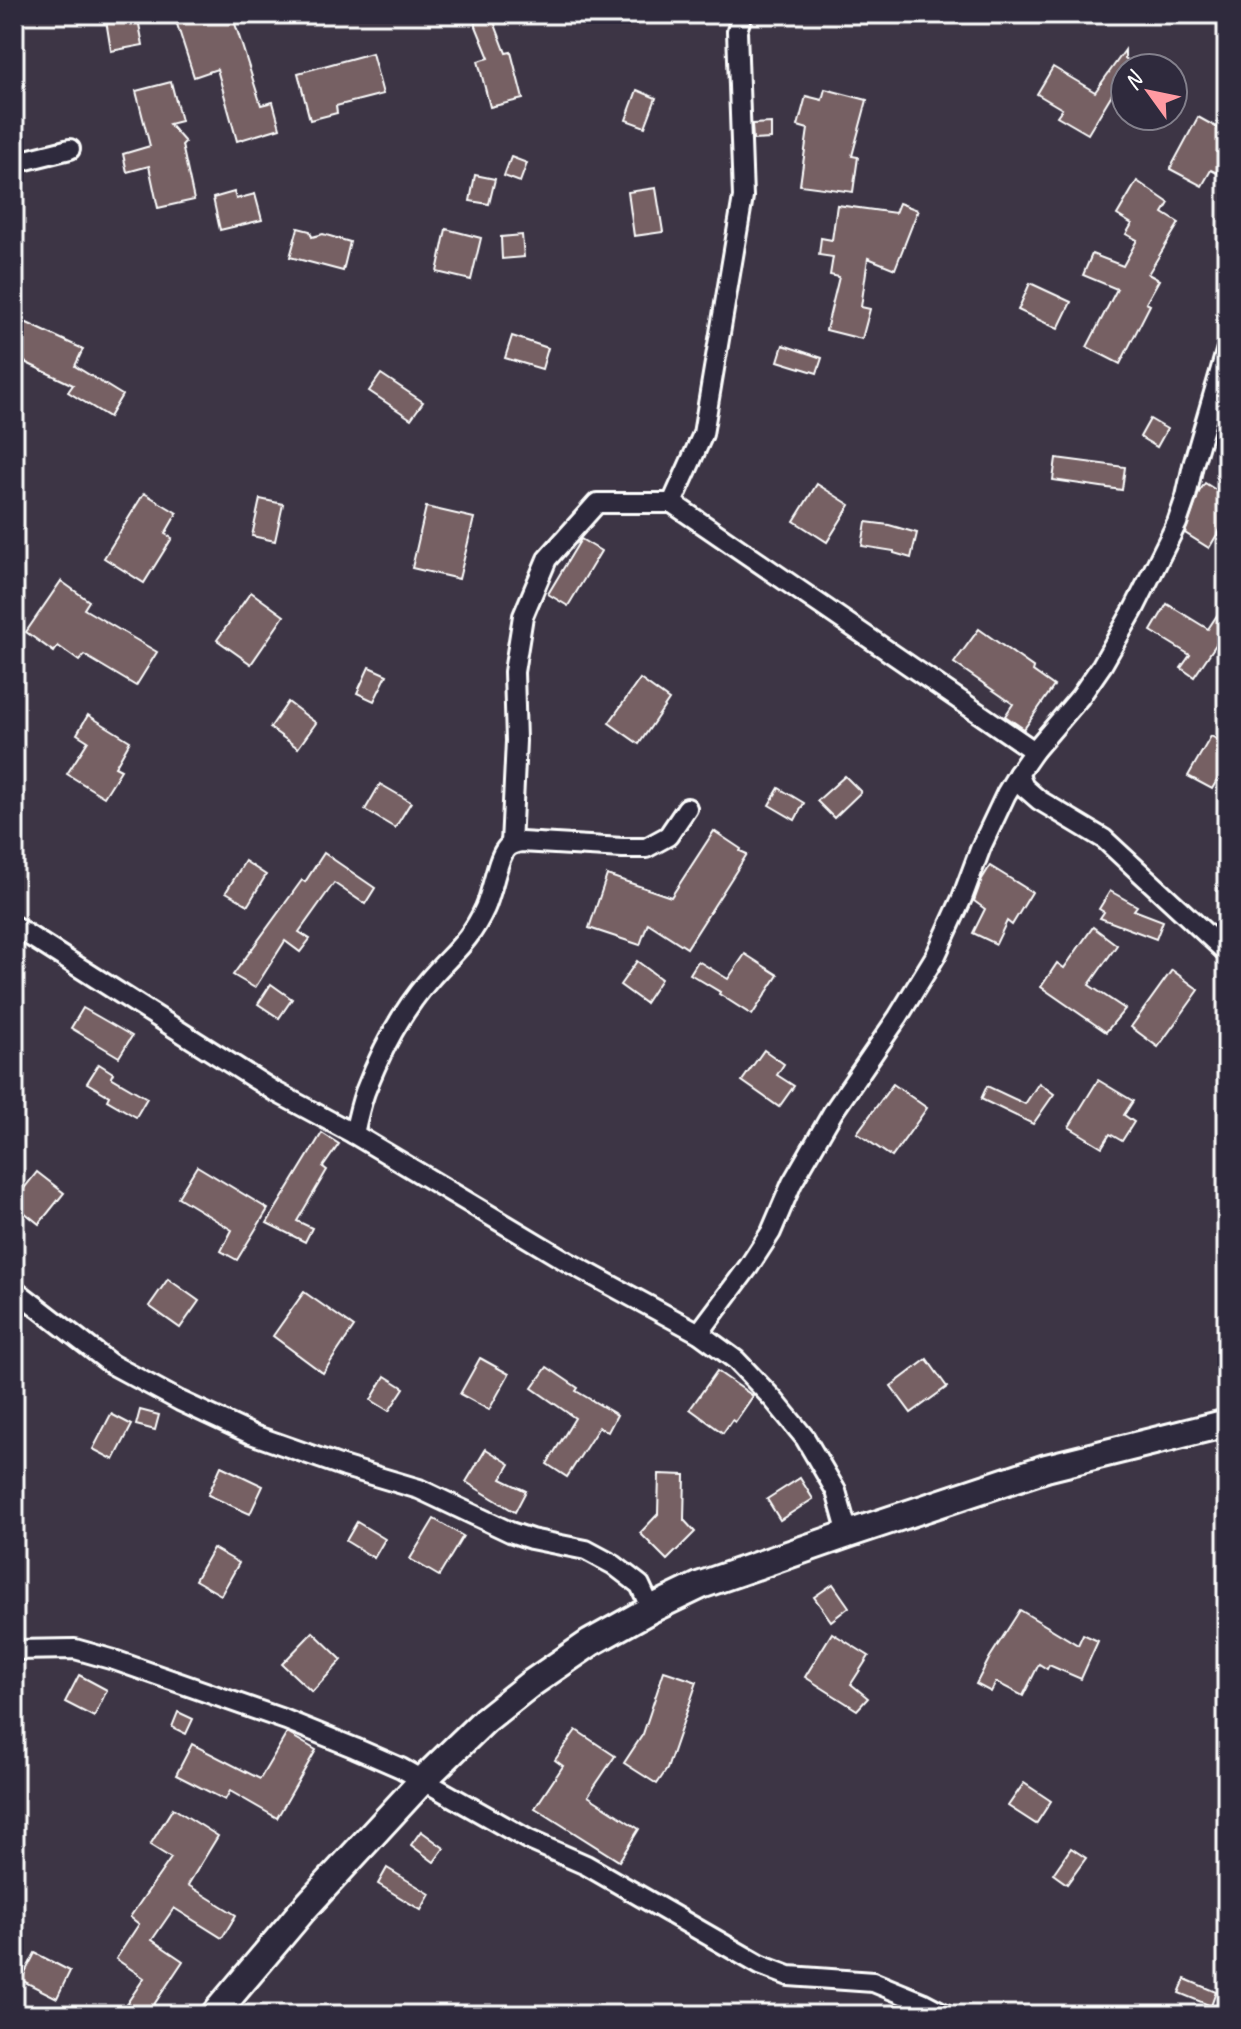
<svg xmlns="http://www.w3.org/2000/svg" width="1241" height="2029" font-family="Caveat,sans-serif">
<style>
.building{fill:#766064;stroke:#fff;stroke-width:2}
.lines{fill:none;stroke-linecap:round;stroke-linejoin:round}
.minor-casing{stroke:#fff;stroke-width:24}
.secondary-casing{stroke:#fff;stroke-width:32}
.minor{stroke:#2f2a3d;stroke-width:18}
.secondary{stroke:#2f2a3d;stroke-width:26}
</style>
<rect width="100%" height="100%" fill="#3d3545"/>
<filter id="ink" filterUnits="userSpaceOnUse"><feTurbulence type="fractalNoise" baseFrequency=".0125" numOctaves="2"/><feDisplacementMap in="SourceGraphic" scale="16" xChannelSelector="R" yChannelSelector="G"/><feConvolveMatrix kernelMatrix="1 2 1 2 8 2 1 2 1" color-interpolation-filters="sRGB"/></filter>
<g filter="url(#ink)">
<g class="building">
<polygon points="105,14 137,14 143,45 111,51"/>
<polygon points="197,14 232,14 261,105 273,102 280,128 237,141 217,69 194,77 176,21"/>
<polygon points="471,14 491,14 506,53 511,52 523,99 490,107 478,61 489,58"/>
<polygon points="1125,50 1125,58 1130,62 1125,68 1125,89 1118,84 1088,134 1057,116 1062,109 1037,94 1053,67 1095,92"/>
<polygon points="372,53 383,94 336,106 337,113 310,120 298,73"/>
<polygon points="171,82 181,121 169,124 185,142 182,145 194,200 158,208 149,166 127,172 123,154 150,146 136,91"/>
<polygon points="825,89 867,100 852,156 858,157 853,192 800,185 808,129 798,126 806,96 822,100"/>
<polygon points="637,90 656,98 645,127 626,120"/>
<polygon points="1198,117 1227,133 1227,137 1221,148 1227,152 1227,155 1217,173 1211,170 1202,186 1170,169"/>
<polygon points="771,123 771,139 753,140 752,124"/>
<polygon points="511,157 527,163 520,182 504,176"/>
<polygon points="475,175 495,179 489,204 470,201"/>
<polygon points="1137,181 1169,203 1163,213 1179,223 1148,274 1159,280 1146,303 1150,305 1120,364 1087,347 1117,289 1083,275 1092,254 1123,266 1137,240 1126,234 1132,224 1117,215"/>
<polygon points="656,188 663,232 634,236 628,192"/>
<polygon points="234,192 236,199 255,194 262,220 220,230 213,198"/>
<polygon points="899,203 918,210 895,269 868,258 861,307 870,309 862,339 826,330 839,277 830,275 833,257 819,255 821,238 832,240 837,205 895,213"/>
<polygon points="298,228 310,231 312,237 323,234 350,242 343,271 290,257"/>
<polygon points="446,229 481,238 471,280 437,272"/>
<polygon points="522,235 524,257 502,259 501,237"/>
<polygon points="1030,283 1071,302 1058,329 1018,310"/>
<polygon points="14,317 83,349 75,366 122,395 109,417 68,392 73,385 14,357"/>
<polygon points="512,336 548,348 542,369 505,358"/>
<polygon points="783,345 822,358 817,373 778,361"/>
<polygon points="381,374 423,402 411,419 369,391"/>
<polygon points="1150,419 1167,429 1157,447 1140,437"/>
<polygon points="1056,458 1125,467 1122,490 1053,480"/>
<polygon points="1205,483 1227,497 1227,518 1209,548 1185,533 1199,492"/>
<polygon points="817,484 850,505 827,542 794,521"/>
<polygon points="144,493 177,513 165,534 172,538 144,583 104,558"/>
<polygon points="260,499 283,504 275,541 252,536"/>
<polygon points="426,507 474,518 459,579 412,568"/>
<polygon points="866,522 889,525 917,533 911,558 894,553 894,551 862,546"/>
<polygon points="581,539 601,551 568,606 548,594"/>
<polygon points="61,581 89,601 84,609 157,652 136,686 84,655 79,661 58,646 54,652 26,632"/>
<polygon points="251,592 284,616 251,664 217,640"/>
<polygon points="1227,600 1227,628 1194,677 1181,668 1190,655 1151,631 1167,604 1208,629"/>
<polygon points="979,629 1034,668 1033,671 1054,686 1024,729 1005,716 1013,704 954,663"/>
<polygon points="369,667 387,675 374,701 357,693"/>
<polygon points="640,679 669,700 639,744 609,723"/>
<polygon points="288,702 316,723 298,748 270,728"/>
<polygon points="88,715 130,741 115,767 121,770 104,797 67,774 88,741 77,734"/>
<polygon points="1211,736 1227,745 1227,763 1212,789 1188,776"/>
<polygon points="845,776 861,792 834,818 817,801"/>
<polygon points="380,784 411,802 395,828 365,810"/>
<polygon points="779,788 804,803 795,820 769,805"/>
<polygon points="714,831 741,849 740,851 747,854 687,948 648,923 640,945 589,928 607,875 671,897"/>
<polygon points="324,853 375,888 365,904 334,883 299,932 310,939 300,952 285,941 255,988 233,975 302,880 305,882"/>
<polygon points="245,861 266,875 248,905 226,892"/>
<polygon points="990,866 1032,892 1012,925 1007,921 996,944 973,933 985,909 974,901 982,879"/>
<polygon points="1110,891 1137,906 1134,910 1163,921 1156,939 1100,918 1104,912 1099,909"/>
<polygon points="1093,927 1117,945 1089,985 1125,1009 1106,1032 1041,987 1057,963 1064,968"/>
<polygon points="745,954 778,975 752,1015 719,994 720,992 690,974 698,961 728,979"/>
<polygon points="637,961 661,979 645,1003 620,985"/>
<polygon points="1172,970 1199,990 1158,1047 1131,1027"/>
<polygon points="271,984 292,999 279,1018 258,1004"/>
<polygon points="83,1008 132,1036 119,1057 71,1028"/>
<polygon points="764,1050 784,1064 777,1075 794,1086 779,1107 742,1081"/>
<polygon points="99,1064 113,1073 111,1077 147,1098 136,1117 107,1100 109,1096 87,1083"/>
<polygon points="1098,1080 1133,1101 1124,1115 1134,1122 1122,1141 1110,1134 1102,1147 1069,1127"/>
<polygon points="1039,1083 1054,1094 1033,1124 981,1099 987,1086 1025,1104"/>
<polygon points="893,1084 927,1108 892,1157 857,1133"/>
<polygon points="322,1133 339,1144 323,1167 327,1170 297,1221 312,1228 305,1242 267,1223"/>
<polygon points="197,1166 268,1209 237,1260 221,1251 232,1230 178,1197"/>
<polygon points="37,1172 64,1193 39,1224 14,1204 14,1201"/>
<polygon points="168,1279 199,1301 180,1328 149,1306"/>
<polygon points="304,1292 354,1327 323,1373 273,1336"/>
<polygon points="480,1358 509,1374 489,1410 460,1394"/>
<polygon points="927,1359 947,1387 911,1413 891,1386"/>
<polygon points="547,1367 578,1388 576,1391 617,1415 608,1432 599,1427 567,1477 547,1464 575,1418 532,1388"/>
<polygon points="717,1371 753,1396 735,1422 732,1420 723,1433 690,1409"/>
<polygon points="385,1376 404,1388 389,1411 371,1400"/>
<polygon points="140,1410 159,1415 155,1430 136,1425"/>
<polygon points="111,1414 132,1425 114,1460 93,1449"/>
<polygon points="486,1449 510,1464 501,1479 526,1491 515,1512 466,1482"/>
<polygon points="221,1466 263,1486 250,1514 208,1495"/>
<polygon points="659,1474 685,1475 684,1520 695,1532 667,1560 640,1533 658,1514"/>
<polygon points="800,1478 813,1499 780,1520 767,1499"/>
<polygon points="434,1519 463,1536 439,1576 410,1559"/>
<polygon points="357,1522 385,1539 374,1558 346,1541"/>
<polygon points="213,1548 239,1563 221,1595 195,1580"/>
<polygon points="833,1584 849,1607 831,1621 814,1597"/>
<polygon points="1020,1610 1078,1645 1083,1634 1098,1641 1081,1679 1049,1665 1047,1669 1039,1664 1023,1696 996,1682 991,1692 976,1684 990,1657"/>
<polygon points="313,1632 342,1660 312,1692 282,1664"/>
<polygon points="832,1633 869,1656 851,1684 868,1698 857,1710 805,1677"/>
<polygon points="664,1671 697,1682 667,1769 657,1784 624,1763 643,1734"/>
<polygon points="79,1675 107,1690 94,1717 65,1702"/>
<polygon points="178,1712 193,1719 186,1734 172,1727"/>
<polygon points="576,1730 615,1756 588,1796 639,1829 619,1861 535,1808 563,1766 555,1760"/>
<polygon points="287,1733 316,1750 277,1818 230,1791 225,1800 176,1775 192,1744 260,1779"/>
<polygon points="1024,1783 1051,1801 1036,1824 1008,1806"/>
<polygon points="173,1808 218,1836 188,1885 236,1915 222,1938 174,1908 152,1940 183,1961 147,2015 119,2015 144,1978 116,1959 139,1924 130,1917 171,1858 150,1845"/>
<polygon points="421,1831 444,1848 434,1862 411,1845"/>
<polygon points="1071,1848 1086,1858 1067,1884 1053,1874"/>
<polygon points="387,1868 430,1894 421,1910 378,1884"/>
<polygon points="35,1953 70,1971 57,1998 21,1980"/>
<polygon points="1185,1979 1216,1992 1211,2006 1179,1993"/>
</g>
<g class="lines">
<g class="minor-casing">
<g id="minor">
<polyline points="14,163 70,149"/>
<polyline points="672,503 703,434 743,197 737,31 742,14"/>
<polyline points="1018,774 1024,787 1039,800 1104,839 1227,953"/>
<polyline points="511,844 516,741 514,672 523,616 547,559 597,503 672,503 1034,751"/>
<polyline points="14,926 274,1091 354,1134 568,1262 699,1333 736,1360 773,1399 805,1438 836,1491 848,1534"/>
<path d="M354,1134C357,1120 360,1106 365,1092C380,1053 401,1012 429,980C452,953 469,943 485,908C492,893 497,860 505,850C509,844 515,843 521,842L623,848H646L668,836L687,808"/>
<polyline points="14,1289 111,1364 180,1401 251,1434 345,1467 419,1489 510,1532 531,1539 586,1550 614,1565 640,1585 651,1609"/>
<polyline points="699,1333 749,1266 771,1232 792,1183 833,1112 898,1017 936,955 962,898 981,847 1006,794 1018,774 1034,751 1080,697 1102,665 1134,609 1177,523 1186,497 1193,465 1227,348"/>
<polyline points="14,1650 75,1649 114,1660 286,1720 355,1748 401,1768 529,1840 586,1865 760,1965 789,1976 873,1982 922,2002 947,2015"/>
</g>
</g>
<g class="secondary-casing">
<polyline id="secondary" points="214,2015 302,1911 423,1780 485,1720 529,1685 590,1643 651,1609 701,1585 848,1534 1046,1468 1227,1423"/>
</g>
<use href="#minor" class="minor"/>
<use href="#secondary" class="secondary"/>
</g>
</g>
<rect width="1241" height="2029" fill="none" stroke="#2f2a3d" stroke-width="48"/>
<rect x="24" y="24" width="1193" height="1981" fill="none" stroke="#fff" stroke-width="3" filter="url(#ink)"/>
<g transform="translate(1149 92) rotate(303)"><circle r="38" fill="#2f2a3d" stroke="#827f8b" stroke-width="2"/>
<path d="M0-6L14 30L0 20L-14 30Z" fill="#ff9aa2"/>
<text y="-12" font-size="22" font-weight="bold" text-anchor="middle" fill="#ffffff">N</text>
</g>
</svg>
